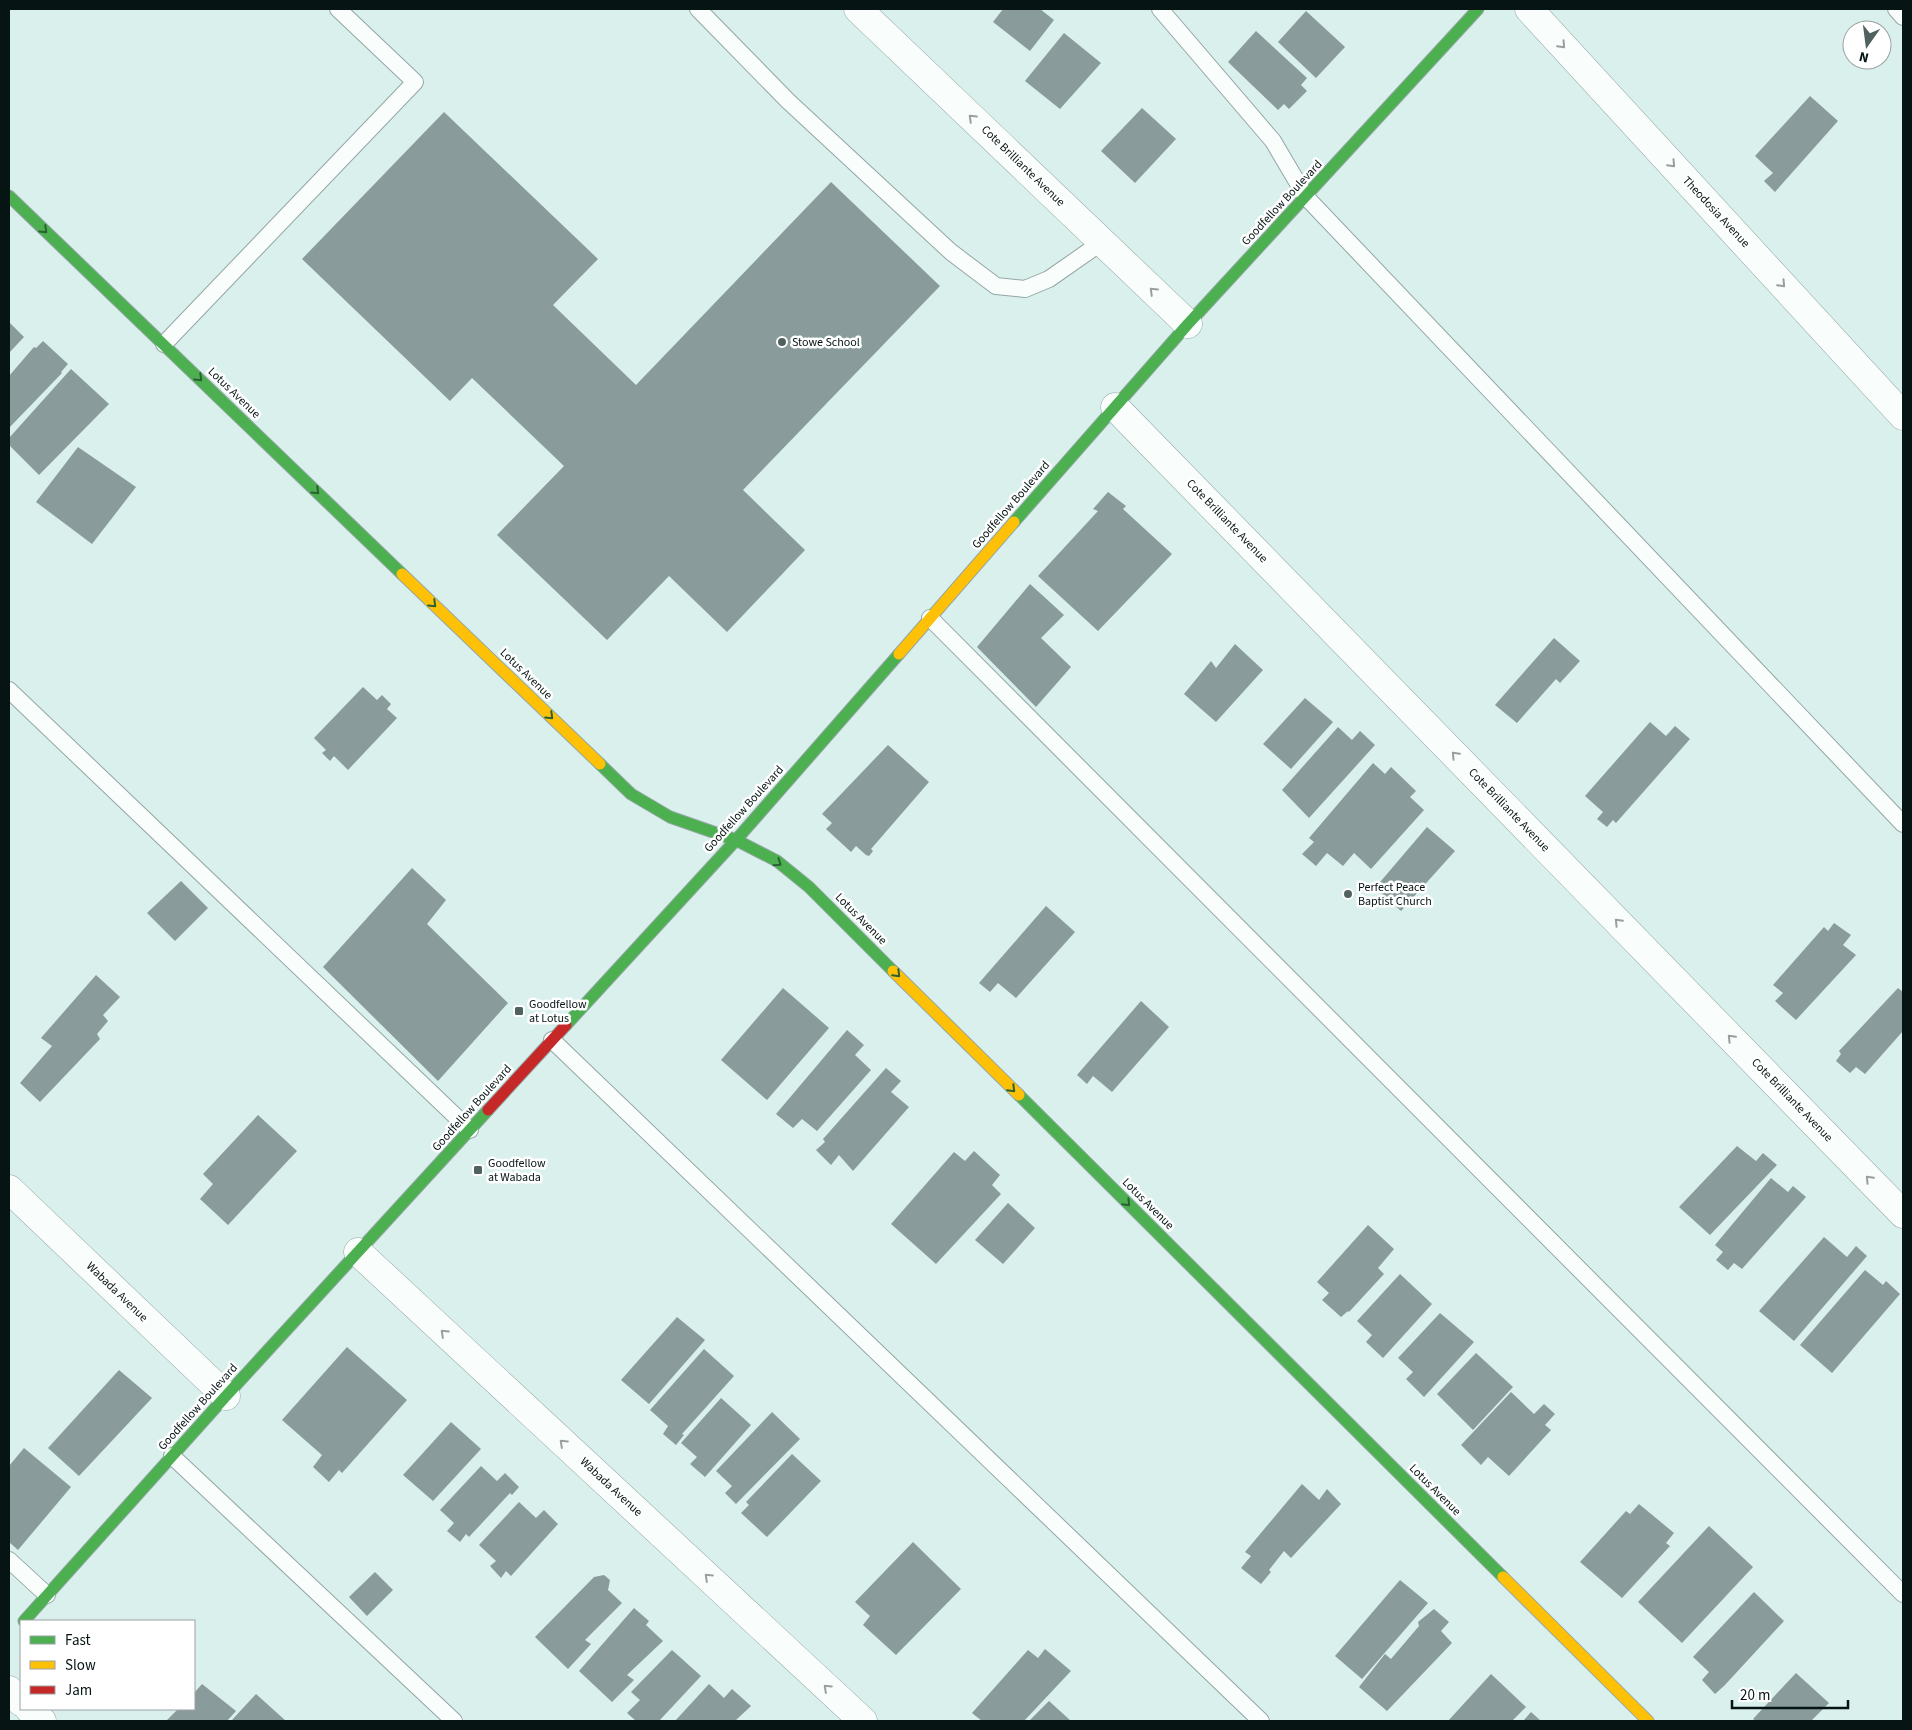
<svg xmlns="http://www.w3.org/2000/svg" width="1912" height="1730" font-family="'Source Sans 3',sans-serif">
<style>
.building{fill:#8a9b9c}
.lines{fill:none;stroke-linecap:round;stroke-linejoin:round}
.lane-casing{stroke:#94a6a4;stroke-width:18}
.street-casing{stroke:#94a6a4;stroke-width:29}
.fast-casing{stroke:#94a6a4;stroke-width:13}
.slow-casing{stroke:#94a6a4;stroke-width:13}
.jam-casing{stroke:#94a6a4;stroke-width:13}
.lane{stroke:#f9fdfc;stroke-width:16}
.street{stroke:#f9fdfc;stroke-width:28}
.fast{stroke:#4caf50;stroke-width:11}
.slow{stroke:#ffc107;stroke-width:11}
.jam{stroke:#c62828;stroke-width:11}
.oneway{stroke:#98a09f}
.oneway2{stroke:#296232}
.poi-dot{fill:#506260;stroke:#fff;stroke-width:2}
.labels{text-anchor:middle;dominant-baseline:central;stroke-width:5;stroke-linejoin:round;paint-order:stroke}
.street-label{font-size:12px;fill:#061514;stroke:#fff}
.poi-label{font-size:12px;fill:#061514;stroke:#fff;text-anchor:start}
</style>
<rect width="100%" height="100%" fill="#d9f0ed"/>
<g class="building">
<polygon points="1003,9 1040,9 1054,20 1030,51 993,22"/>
<polygon points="1306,11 1345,47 1316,78 1278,42"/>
<polygon points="1256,31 1307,78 1301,85 1307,91 1289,109 1284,104 1278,110 1228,62"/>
<polygon points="1064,33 1101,63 1060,109 1025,81"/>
<polygon points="1810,96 1838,121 1775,192 1764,181 1773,173 1755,156"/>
<polygon points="1142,108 1176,139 1135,183 1101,151"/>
<polygon points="444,112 598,259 553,305 636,385 831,182 940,286 743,490 805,550 727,632 669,576 607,640 497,535 564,466 472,378 450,401 302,259"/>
<polygon points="9,322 24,337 9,353"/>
<polygon points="43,341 68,364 61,372 62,373 9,428 9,376 34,347 36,348"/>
<polygon points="71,369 109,404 39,475 9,445 9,438"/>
<polygon points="78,447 136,487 92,544 36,502"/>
<polygon points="1108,492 1126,506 1123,509 1172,554 1098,631 1038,576 1098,511 1093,509"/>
<polygon points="1030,584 1064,615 1041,638 1071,667 1036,707 977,647"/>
<polygon points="1554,638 1580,661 1560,683 1556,679 1517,723 1495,705"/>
<polygon points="1235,644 1263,670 1216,722 1184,694 1211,661 1216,668"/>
<polygon points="363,687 377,700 382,695 391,704 387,709 397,718 348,770 334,756 330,761 322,753 326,750 314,738"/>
<polygon points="1305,698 1333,722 1291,769 1263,744"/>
<polygon points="1650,722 1666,736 1675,726 1690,739 1616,823 1613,820 1607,827 1597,819 1603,812 1585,796"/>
<polygon points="1338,727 1352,740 1360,731 1375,745 1309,818 1282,790"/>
<polygon points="888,745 929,782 871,849 873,851 869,856 866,855 856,846 851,852 826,829 832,823 822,814"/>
<polygon points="1373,763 1385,774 1391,767 1416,791 1410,797 1424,810 1371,869 1354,853 1343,866 1327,853 1316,866 1302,854 1314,842 1309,838"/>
<polygon points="1427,827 1455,851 1401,911 1375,888"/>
<polygon points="412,868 446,900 427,924 508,1003 438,1081 323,967"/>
<polygon points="181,881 208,908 175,941 147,913"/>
<polygon points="1046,906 1075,932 1016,998 998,983 990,992 979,983"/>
<polygon points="1834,923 1851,935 1843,945 1856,955 1796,1020 1775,1001 1783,993 1773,985 1824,927 1828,931"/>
<polygon points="96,975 120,997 103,1015 108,1021 97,1034 100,1039 40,1102 20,1083 52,1046 41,1038"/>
<polygon points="783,988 829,1028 767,1100 721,1060"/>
<polygon points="1898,988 1903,992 1903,1031 1865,1074 1856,1067 1850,1073 1836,1061 1841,1054 1839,1051"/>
<polygon points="1141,1001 1169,1027 1112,1092 1093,1076 1087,1084 1077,1075"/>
<polygon points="847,1030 864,1045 855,1055 871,1070 817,1131 802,1119 793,1128 776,1114"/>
<polygon points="886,1068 901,1081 891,1092 909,1107 853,1171 839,1155 831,1165 816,1150 825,1142 823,1139"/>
<polygon points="258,1115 297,1151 228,1225 200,1199 213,1184 203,1174"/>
<polygon points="1737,1146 1756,1161 1763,1153 1777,1165 1710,1235 1679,1207"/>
<polygon points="974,1151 1000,1175 992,1185 1001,1194 936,1264 891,1224 954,1152 965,1161"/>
<polygon points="1771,1178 1788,1192 1793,1186 1806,1197 1742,1269 1734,1263 1728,1270 1716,1260 1723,1252 1715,1245"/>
<polygon points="1008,1203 1035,1228 1003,1264 975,1240"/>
<polygon points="1368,1225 1394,1249 1378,1268 1384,1274 1349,1312 1348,1311 1341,1317 1322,1300 1329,1293 1317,1282"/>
<polygon points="1824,1237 1847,1257 1856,1246 1867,1256 1794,1341 1759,1311"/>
<polygon points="1865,1270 1883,1285 1886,1281 1900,1294 1832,1373 1800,1345"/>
<polygon points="1400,1274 1432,1304 1383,1358 1366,1342 1372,1335 1357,1321"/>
<polygon points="1440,1313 1474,1342 1424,1397 1406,1379 1413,1372 1398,1358"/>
<polygon points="677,1317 705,1340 649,1404 621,1380"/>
<polygon points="347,1347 407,1400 342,1473 339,1470 329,1482 313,1467 322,1455 282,1420"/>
<polygon points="704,1349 734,1376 682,1434 684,1435 676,1445 663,1434 668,1426 650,1410"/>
<polygon points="1476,1353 1513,1387 1473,1430 1437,1394"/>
<polygon points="119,1370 152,1398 79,1476 48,1448"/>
<polygon points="1511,1392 1534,1414 1544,1404 1555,1414 1545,1425 1551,1430 1509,1476 1488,1457 1481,1465 1461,1445"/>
<polygon points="721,1398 751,1425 705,1477 690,1464 697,1457 681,1443"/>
<polygon points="772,1412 800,1439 736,1504 725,1493 732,1486 716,1471"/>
<polygon points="451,1422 481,1449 433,1501 403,1475"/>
<polygon points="24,1448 71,1487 18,1550 9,1542 9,1466"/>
<polygon points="792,1454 821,1481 767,1537 741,1513 749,1505 746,1502"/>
<polygon points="481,1466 497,1481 505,1473 519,1487 512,1495 510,1493 469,1537 466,1534 460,1542 447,1531 454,1523 440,1510"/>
<polygon points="1302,1484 1319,1500 1327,1489 1341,1504 1291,1558 1284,1551 1269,1570 1271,1572 1261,1584 1241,1568 1251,1556 1245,1552"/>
<polygon points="519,1502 536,1518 544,1510 558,1524 511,1576 506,1571 501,1578 490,1566 496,1561 479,1545"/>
<polygon points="1639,1504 1674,1533 1666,1543 1670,1546 1622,1598 1580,1562 1626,1511 1630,1514"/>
<polygon points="1709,1526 1753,1567 1682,1643 1638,1602"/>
<polygon points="913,1542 961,1589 896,1655 863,1625 870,1616 855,1602"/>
<polygon points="375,1572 393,1590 367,1616 349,1597"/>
<polygon points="604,1575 610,1580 608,1590 622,1603 585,1640 591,1644 568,1669 535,1637 594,1577"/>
<polygon points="1400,1580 1428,1603 1362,1679 1335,1656"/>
<polygon points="1754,1592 1784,1621 1724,1686 1715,1694 1702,1680 1709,1672 1693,1657"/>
<polygon points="634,1608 649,1621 646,1625 663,1641 627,1675 634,1680 612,1702 579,1671"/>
<polygon points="1434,1609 1449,1622 1441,1631 1452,1643 1387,1711 1359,1687 1385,1654 1391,1659 1419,1626 1418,1622"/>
<polygon points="1045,1649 1071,1671 1024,1721 982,1721 972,1713 1028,1650 1038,1658"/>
<polygon points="672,1650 701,1676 659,1721 636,1721 627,1713 640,1700 631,1692"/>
<polygon points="1796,1673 1829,1703 1811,1721 1756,1721 1753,1719"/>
<polygon points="1491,1674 1526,1707 1512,1721 1448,1721"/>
<polygon points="202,1684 236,1711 227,1721 166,1721 178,1709 194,1709 194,1693"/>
<polygon points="709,1684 724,1698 732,1689 751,1706 735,1721 675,1721"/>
<polygon points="256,1694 286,1721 231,1721"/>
<polygon points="1049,1701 1071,1721 1029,1721"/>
<polygon points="1531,1712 1541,1721 1523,1721"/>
</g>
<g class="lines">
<g class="lane-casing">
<g id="lane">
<polyline points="698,9 788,101 951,252 996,286 1025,289 1049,279 1102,242"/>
<polyline points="1160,9 1273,141 1306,197 1903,824"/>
<polyline points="1896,9 1903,17"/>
<polyline points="164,344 415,82 338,9"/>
<polyline points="930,618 1903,1594"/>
<polyline points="9,690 470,1130"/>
<polyline points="552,1040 1261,1721"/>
<polyline points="172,1456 454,1721"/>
<polyline points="9,1560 47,1595"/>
</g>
</g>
<g class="street-casing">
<g id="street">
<polyline points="858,9 1188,324"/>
<polyline points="1529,9 1903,416"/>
<polyline points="1115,407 1903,1214"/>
<polyline points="9,1189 226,1396"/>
<polyline points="358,1252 863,1721"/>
<polyline points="9,1690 21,1702"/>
<polyline points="29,1709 42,1721"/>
</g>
</g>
<g class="fast-casing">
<g id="fast">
<polyline points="9,196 402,574"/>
<polyline points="1014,522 1188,324 1478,9"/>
<polyline points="600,764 631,794 670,817 736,840 777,861 809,887 893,971"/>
<polyline points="566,1025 736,840 899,654"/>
<polyline points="1019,1095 1503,1577"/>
<polyline points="24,1621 226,1396 488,1110"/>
</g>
</g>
<g class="slow-casing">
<g id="slow">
<polyline points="402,574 600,764"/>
<polyline points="899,654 1014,522"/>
<polyline points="893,971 1019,1095"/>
<polyline points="1503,1577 1648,1721"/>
</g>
</g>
<g class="jam-casing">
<polyline id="jam" points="488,1110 566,1025"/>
</g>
<use href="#lane" class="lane"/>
<use href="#street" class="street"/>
<use href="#fast" class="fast"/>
<use href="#slow" class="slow"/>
<use href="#jam" class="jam"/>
</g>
<defs><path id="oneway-chevron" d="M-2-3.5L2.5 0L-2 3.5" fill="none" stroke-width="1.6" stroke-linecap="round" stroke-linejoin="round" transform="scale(1.25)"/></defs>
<g class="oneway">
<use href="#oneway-chevron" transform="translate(1562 45) rotate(47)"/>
<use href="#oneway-chevron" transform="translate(972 118) rotate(-136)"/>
<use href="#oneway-chevron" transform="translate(1672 164) rotate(47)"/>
<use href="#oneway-chevron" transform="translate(1782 284) rotate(47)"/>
<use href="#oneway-chevron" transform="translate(1153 291) rotate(-136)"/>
<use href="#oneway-chevron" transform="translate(1455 755) rotate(-134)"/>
<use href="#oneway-chevron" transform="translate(1618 922) rotate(-134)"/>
<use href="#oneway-chevron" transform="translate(1731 1038) rotate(-134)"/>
<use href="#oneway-chevron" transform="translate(1869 1179) rotate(-134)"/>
<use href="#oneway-chevron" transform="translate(444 1333) rotate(-137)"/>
<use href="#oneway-chevron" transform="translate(563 1443) rotate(-137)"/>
<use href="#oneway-chevron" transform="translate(708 1577) rotate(-137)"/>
<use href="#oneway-chevron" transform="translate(827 1688) rotate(-137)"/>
</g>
<g class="oneway2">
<use href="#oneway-chevron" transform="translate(44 230) rotate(44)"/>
<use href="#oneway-chevron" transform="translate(199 378) rotate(44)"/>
<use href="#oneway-chevron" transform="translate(316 491) rotate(44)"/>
<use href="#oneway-chevron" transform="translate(433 604) rotate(44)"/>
<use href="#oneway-chevron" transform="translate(550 716) rotate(44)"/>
<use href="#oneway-chevron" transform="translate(778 863) rotate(35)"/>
<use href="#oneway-chevron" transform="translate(897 974) rotate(45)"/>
<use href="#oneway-chevron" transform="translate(1012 1089) rotate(45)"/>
<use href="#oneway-chevron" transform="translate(1127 1203) rotate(45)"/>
</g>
<g class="poi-dot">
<circle cx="782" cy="342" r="5"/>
<circle cx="1348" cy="894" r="5"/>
<rect x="514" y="1006" width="10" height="10" rx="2.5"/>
<rect x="473" y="1165" width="10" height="10" rx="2.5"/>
</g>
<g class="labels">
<g class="street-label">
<text transform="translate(1023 166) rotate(44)">Cote Brilliante Avenue</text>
<text transform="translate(1282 203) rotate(-47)">Goodfellow Boulevard</text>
<text transform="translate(1716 212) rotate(47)">Theodosia Avenue</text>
<text transform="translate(234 393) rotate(44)">Lotus Avenue</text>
<text transform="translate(1011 505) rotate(-49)">Goodfellow Boulevard</text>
<text transform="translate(1227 521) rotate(46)">Cote Brilliante Avenue</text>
<text transform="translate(526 674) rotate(44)">Lotus Avenue</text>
<text transform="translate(744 809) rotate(-48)">Goodfellow Boulevard</text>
<text transform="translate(1509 810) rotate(46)">Cote Brilliante Avenue</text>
<text transform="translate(861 919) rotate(45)">Lotus Avenue</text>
<text transform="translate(1792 1100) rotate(46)">Cote Brilliante Avenue</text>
<text transform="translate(472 1108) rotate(-48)">Goodfellow Boulevard</text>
<text transform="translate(1148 1204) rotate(45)">Lotus Avenue</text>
<text transform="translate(117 1292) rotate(44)">Wabada Avenue</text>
<text transform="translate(198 1407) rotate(-48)">Goodfellow Boulevard</text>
<text transform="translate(611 1487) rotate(43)">Wabada Avenue</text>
<text transform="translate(1435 1490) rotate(45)">Lotus Avenue</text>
</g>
<g class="poi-label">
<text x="792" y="342">Stowe School</text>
<text x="1358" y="887">Perfect Peace<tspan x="1358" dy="14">Baptist Church</tspan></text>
<text x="529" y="1004">Goodfellow<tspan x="529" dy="14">at Lotus</tspan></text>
<text x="488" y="1163">Goodfellow<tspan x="488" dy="14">at Wabada</tspan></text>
</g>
</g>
<rect width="1912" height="1730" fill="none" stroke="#061514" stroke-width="20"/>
<rect x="20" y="1620" width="175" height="90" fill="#ffffff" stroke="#9ba1a1"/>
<rect x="30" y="1636" width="25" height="8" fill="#4caf50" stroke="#9ba1a1"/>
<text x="65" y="1645" font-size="15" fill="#061514">Fast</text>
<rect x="30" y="1661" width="25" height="8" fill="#ffc107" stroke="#9ba1a1"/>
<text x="65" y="1670" font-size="15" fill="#061514">Slow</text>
<rect x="30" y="1686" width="25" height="8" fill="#c62828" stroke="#9ba1a1"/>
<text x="65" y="1695" font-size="15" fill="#061514">Jam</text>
<g transform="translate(1867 45) rotate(194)"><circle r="24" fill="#ffffff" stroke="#9ba1a1"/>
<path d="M0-4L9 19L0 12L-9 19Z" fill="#506260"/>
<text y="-8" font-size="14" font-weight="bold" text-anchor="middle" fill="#061514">N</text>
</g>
<path d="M1732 1700v8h116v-8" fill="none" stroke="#061514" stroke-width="2.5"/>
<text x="1740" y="1700" font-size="15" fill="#061514" stroke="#ffffff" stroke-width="4" paint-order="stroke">20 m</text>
</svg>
